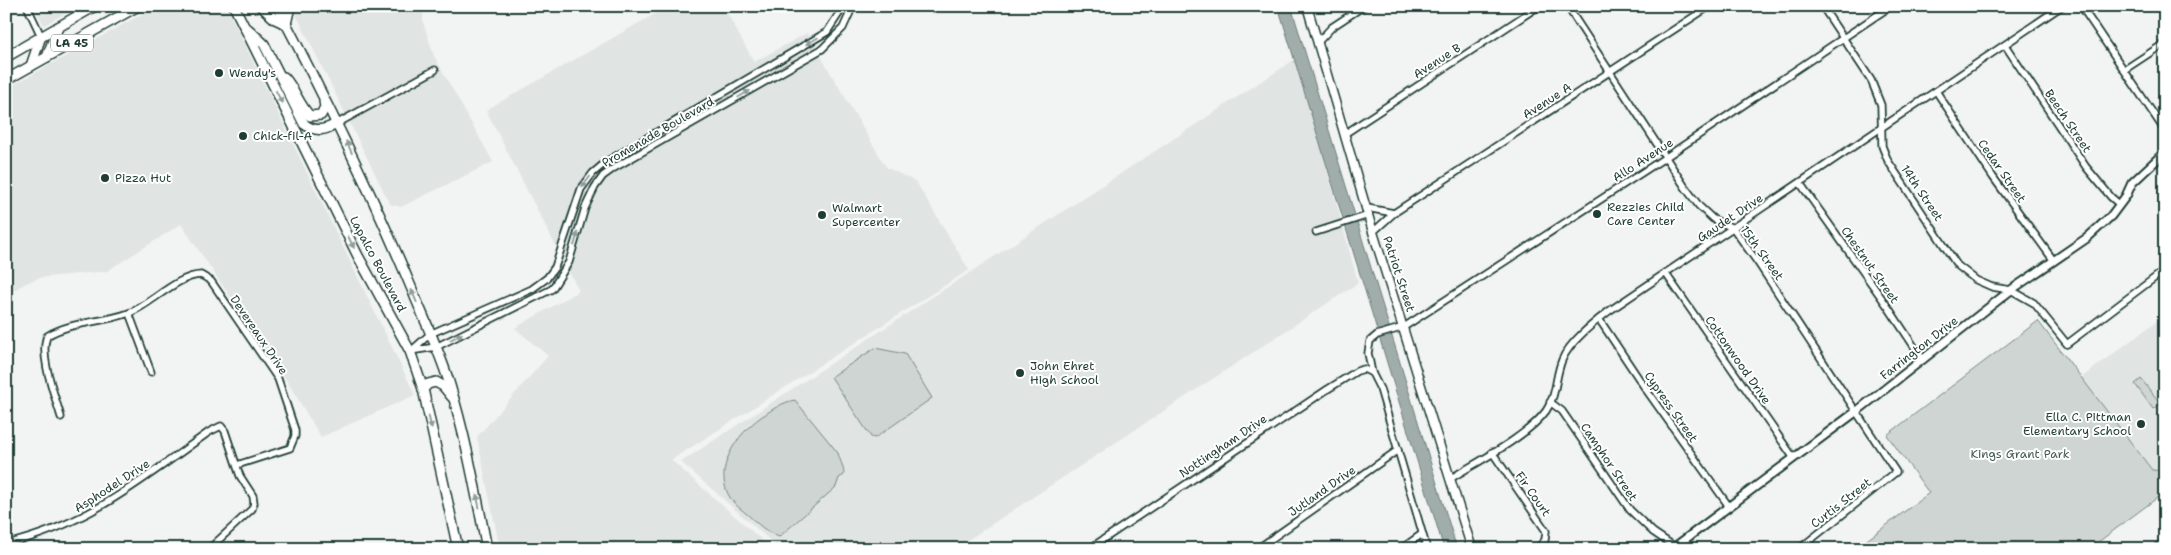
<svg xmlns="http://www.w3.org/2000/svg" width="2171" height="555" font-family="'Shantell Sans',sans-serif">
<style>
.built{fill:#e0e4e3}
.green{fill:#ced5d3;stroke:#768984}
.water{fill:#a1adaa;stroke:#6d807b}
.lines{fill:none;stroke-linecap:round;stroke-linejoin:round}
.minor-casing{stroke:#1f3d34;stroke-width:9}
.tertiary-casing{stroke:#1f3d34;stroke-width:11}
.secondary-casing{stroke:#1f3d34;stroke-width:11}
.primary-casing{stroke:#1f3d34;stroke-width:12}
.minor{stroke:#fff;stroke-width:5.5}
.tertiary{stroke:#fff;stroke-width:7}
.secondary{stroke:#fff;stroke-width:8}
.primary{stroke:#fff;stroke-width:9}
.oneway{fill:#8f9e9a}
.poi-dot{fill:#1f3d34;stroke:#fff;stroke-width:2}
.labels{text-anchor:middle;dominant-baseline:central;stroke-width:4;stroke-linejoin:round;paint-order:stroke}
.shield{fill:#fff;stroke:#627771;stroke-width:1}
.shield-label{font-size:11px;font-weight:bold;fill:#1f3d34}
.street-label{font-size:12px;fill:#1f3d34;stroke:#fff}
.poi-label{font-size:12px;fill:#1f3d34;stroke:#fff;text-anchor:start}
.park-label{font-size:12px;fill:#425b54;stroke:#fff}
</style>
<rect width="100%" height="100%" fill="#f2f3f3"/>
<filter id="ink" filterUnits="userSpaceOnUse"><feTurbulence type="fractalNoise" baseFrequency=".02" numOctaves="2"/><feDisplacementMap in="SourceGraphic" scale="10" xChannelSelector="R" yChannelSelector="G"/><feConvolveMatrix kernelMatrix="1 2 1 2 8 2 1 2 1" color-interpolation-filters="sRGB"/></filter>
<g filter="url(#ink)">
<g class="built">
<polygon points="34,6 78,6 44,25"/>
<polygon points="157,6 226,6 415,395 321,437 284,376 181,224 107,271 38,278 26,283 6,295 6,89"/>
<polygon points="292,6 423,6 423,22 434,56 493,162 401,207 390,204"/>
<polygon points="669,6 723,6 754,62 807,33 886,167 916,182 969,270 671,460 772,549 500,549 477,437 548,356 515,328 579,291 486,110"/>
<polygon points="1297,58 1358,283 954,549 780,549 681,462"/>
<polygon points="2165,315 2165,471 2152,470 2081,378"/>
</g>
<g class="green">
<polygon points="2038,321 2152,470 2165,471 2165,492 2089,549 1855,549 1929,493 1887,435"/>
<polygon points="875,348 905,354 932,398 875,438 871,437 831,377"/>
<polygon points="2141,379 2161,404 2153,409 2135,384"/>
<path d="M795,400L838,453C840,461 844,467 844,475L839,478L836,487L779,537C766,532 758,524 748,515C742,510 735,505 731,499C711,470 737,434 761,417C772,410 782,402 795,400Z"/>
</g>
<polygon class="water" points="1278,6 1291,6 1457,549 1444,549"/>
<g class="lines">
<g class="minor-casing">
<g id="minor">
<polyline points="27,6 41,36"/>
<polyline points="1567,6 1685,187 1699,206 1713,219 1733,228 1758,263 1896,472 1799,549"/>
<polyline points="1822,6 1871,80 1881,105 1882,146 1888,161 1957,265 1976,280 1992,287 2011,290 2034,303 2067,344 2165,270"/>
<polyline points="2081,6 2165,131"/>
<polyline points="1318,42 1332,27 1364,6"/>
<polyline points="2005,45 2086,167 2111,197 2119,204"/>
<polyline points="2124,70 2165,43"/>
<polyline points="1936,91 1993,177 2054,261"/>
<polyline points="338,123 435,70"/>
<polyline points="1346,133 1539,6"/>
<polyline points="1800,183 1888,307 1923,360"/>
<polyline points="1367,208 1394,213"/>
<polyline points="1316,232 1369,215"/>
<polyline points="1373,232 1394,213 1710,6"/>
<polyline points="1666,274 1793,457"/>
<polyline points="129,313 151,372"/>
<polyline points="1599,319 1647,391 1728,505"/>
<polyline points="412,350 430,334 532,289 547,278 555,267 581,189 593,173 606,162 827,32 844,6"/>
<polyline points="410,351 436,347 552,289 569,262 585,208 595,187 603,176 614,168 822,49 843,28 853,6"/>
<polyline points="1372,373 1368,353 1370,341 1377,335 1404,327 1666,157 1891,6"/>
<polyline points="1550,402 1562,411 1630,510 1653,532 1678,549"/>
<path d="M61,417C55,396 39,356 47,336C72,321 102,323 129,313C152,304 176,276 201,275L211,281L278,379L295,430V436L290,448L237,465"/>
<polyline points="1492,452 1546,531 1545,540 1537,549"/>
<path d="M1450,479C1477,462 1528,436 1546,411C1557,395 1555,377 1562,360C1569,342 1595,322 1609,311L2062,6"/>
<path d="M6,544C88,525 143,479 209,432L221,426L225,431L240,476L253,496L254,503L252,509L209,549"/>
<polyline points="1089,549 1328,389 1357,371 1364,369 1372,373 1380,389 1427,549"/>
<polyline points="1257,549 1398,450"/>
<polyline points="1401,549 1422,534"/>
<polyline points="2155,549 2165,541"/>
</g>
</g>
<g class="tertiary-casing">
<polyline id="tertiary" points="1672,549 1857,411 2011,290 2087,238 2111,216 2126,196 2132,183 2165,152"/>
</g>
<g class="secondary-casing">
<polyline id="secondary" points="1307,6 1373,232 1472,549"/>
</g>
<g class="primary-casing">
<g id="primary">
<polyline points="234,6 358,256 410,351 423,389 458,549"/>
<polyline points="261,6 275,19 286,24 289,11 286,6"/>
<path d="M277,6C325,98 371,191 411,287C424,319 439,350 449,382C466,437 476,493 487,549"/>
<path d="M248,29L264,44L304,124C316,133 326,130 338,123"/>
<polyline points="6,57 95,6"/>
<polyline points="47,57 58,27"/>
<polyline points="31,66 41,36"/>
<path d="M284,77C295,89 299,105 310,116L321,115L325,107L324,101"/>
<polyline points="6,80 138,6"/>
<polyline points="423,389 428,384 436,382 443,386 452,397"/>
</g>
</g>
<use href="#minor" class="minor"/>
<use href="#tertiary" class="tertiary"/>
<use href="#secondary" class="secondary"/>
<use href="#primary" class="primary"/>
</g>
<defs><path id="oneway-solid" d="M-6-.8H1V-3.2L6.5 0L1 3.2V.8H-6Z" transform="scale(1.25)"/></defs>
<g class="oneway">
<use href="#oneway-solid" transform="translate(812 41) rotate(150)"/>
<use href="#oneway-solid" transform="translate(744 94) rotate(-30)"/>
<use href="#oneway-solid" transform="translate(279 97) rotate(63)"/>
<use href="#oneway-solid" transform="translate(349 147) rotate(-115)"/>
<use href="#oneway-solid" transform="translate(586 182) rotate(127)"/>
<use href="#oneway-solid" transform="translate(576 239) rotate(-74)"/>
<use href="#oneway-solid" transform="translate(351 242) rotate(63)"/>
<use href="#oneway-solid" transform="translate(414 296) rotate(-113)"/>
<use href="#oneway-solid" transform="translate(456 337) rotate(-27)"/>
<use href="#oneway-solid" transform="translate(430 422) rotate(78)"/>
<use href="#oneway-solid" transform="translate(478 501) rotate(-102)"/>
</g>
</g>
<g class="poi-dot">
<circle cx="219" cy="73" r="5"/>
<circle cx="243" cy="136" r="5"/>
<circle cx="105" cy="178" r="5"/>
<circle cx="1597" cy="214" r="5"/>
<circle cx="822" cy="215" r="5"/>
<circle cx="1020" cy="373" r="5"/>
<circle cx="2141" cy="424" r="5"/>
</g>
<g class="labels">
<rect class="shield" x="51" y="34.5" width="42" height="17" rx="4"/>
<g class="shield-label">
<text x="72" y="43">LA 45</text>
</g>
<g class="street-label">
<text transform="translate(1437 61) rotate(-33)">Avenue B</text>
<text transform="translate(1547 101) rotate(-33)">Avenue A</text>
<text transform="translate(2068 121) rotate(56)">Beech Street</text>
<text transform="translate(658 132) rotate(-30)">Promenade Boulevard</text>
<text transform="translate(1643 160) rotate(-33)">Allo Avenue</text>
<text transform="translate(2002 171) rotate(55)">Cedar Street</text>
<text transform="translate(1922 193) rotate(56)">14th Street</text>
<text transform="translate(1730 218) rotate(-34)">Gaudet Drive</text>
<text transform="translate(1762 253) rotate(54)">15th Street</text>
<text transform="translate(378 264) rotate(62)">Lapalco Boulevard</text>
<text transform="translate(1870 265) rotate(55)">Chestnut Street</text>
<text transform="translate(1399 274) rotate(72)">Patriot Street</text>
<text transform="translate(259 335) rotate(56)">Devereaux Drive</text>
<text transform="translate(1919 348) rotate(-38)">Farrington Drive</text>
<text transform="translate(1738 360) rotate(55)">Cottonwood Drive</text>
<text transform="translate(1671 407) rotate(55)">Cypress Street</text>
<text transform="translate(1223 446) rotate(-34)">Nottingham Drive</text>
<text transform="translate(1609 462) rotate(56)">Camphor Street</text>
<text transform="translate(112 486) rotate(-33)">Asphodel Drive</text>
<text transform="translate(1322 491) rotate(-35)">Jutland Drive</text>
<text transform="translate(1533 494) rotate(55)">Fir Court</text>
<text transform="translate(1841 503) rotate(-38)">Curtis Street</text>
</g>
<g class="poi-label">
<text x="229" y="73">Wendy's</text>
<text x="253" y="136">Chick-fil-A</text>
<text x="115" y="178">Pizza Hut</text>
<text x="1607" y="207">Rezzies Child<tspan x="1607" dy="14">Care Center</tspan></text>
<text x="832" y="208">Walmart<tspan x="832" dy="14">Supercenter</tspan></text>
<text x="1030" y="366">John Ehret<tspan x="1030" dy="14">High School</tspan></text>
<text x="2131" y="417" text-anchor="end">Ella C. Pittman<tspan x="2131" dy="14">Elementary School</tspan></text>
</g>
<g class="park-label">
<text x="2020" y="454">Kings Grant Park</text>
</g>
</g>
<rect width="2171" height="555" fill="none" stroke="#fff" stroke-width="25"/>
<rect x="12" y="12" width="2146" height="530" fill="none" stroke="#1f3d34" stroke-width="2" filter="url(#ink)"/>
</svg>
